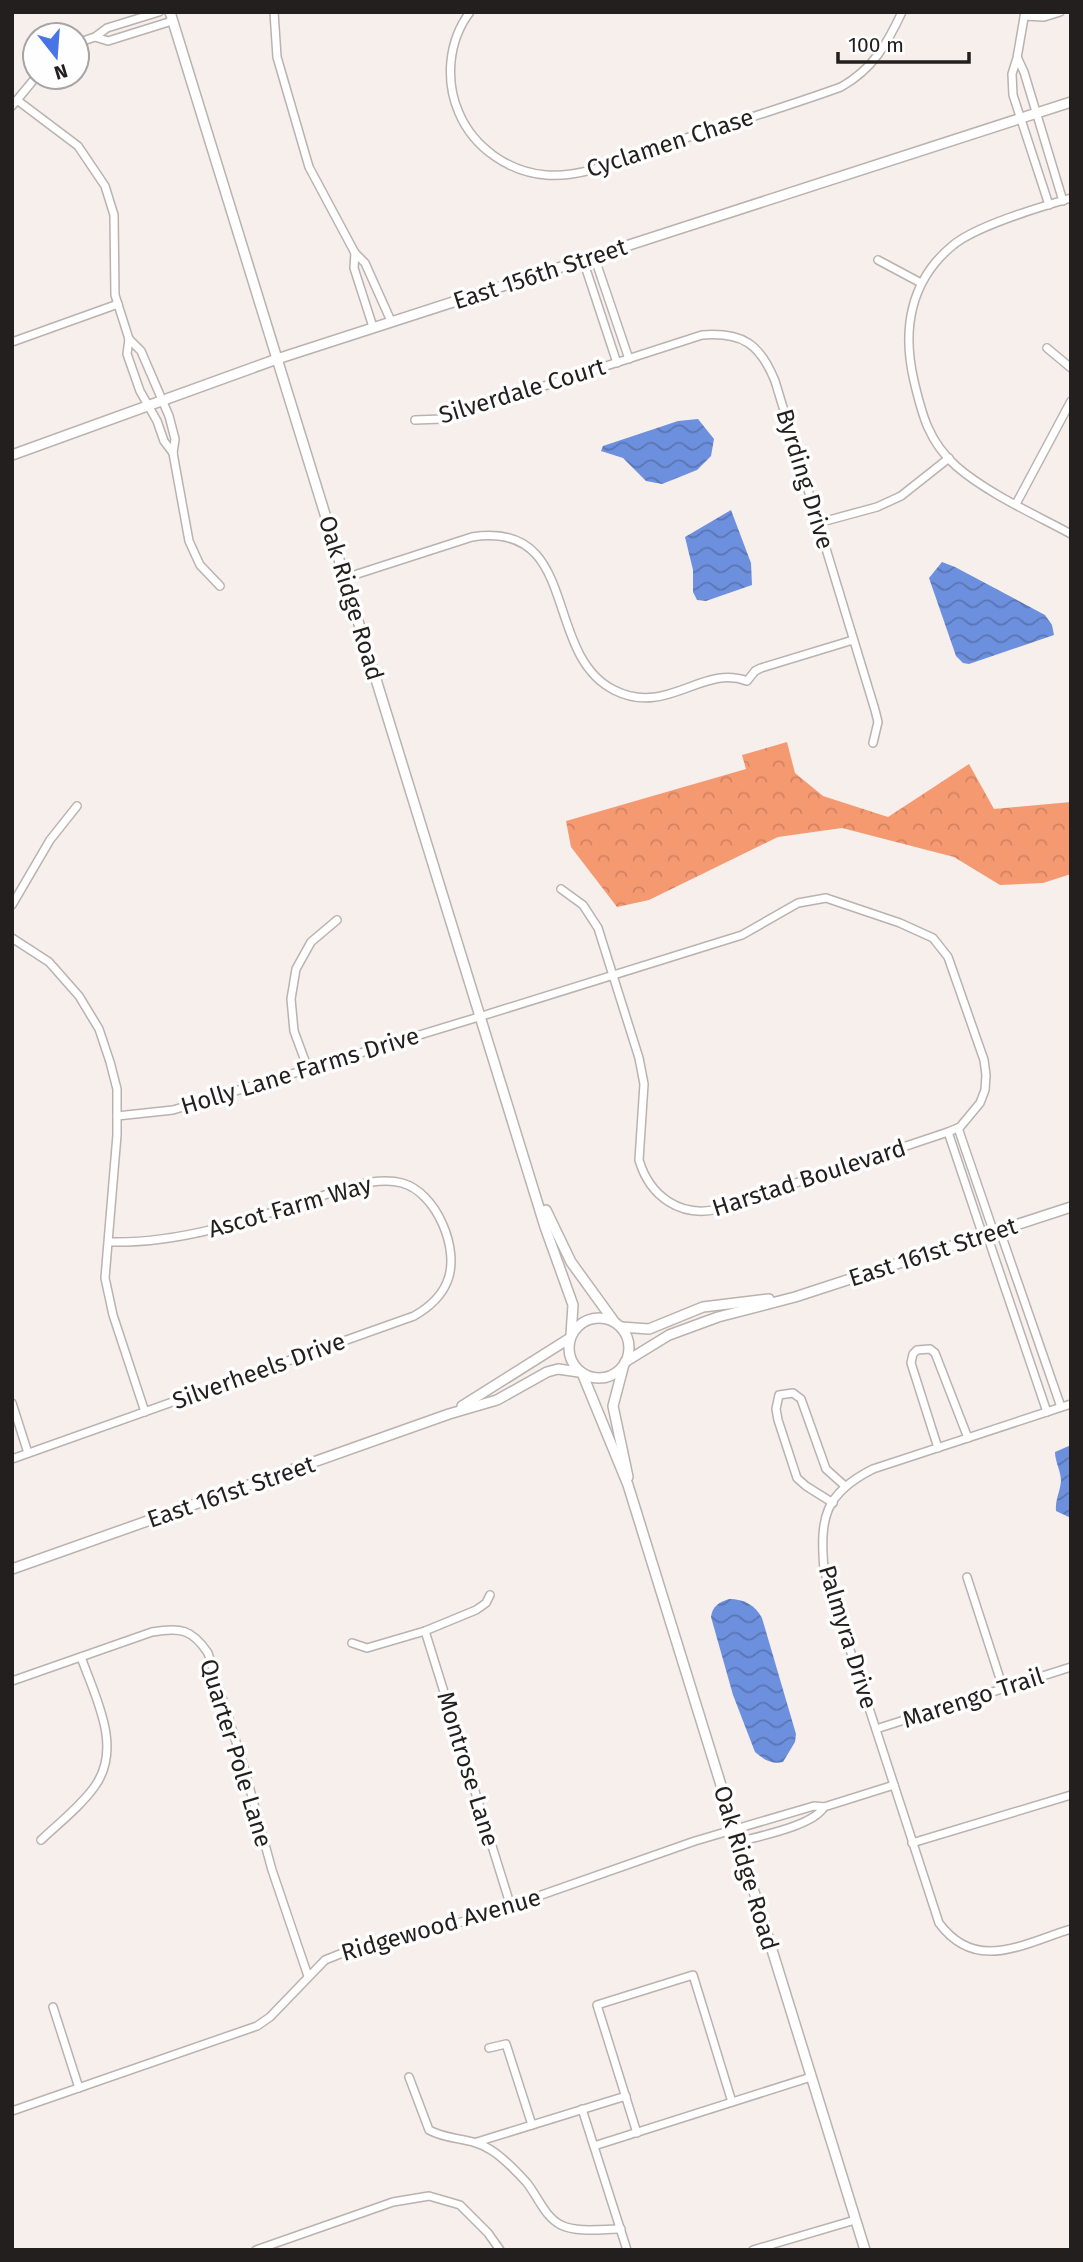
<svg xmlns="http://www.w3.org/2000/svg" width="1083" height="2262" font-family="'Fira Sans',sans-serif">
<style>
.forest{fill:url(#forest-crowns)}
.water{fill:url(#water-waves)}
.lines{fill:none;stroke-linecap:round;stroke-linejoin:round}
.minor-casing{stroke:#bab2af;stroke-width:10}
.tertiary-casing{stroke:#bab2af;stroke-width:12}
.minor{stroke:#fff;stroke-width:7}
.tertiary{stroke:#fff;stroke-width:9}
.labels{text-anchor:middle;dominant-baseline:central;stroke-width:7;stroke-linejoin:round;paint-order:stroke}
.street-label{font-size:24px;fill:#221f1e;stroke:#fefefe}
</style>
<defs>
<pattern id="forest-crowns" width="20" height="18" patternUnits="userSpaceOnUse" patternTransform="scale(1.75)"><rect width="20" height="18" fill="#f59971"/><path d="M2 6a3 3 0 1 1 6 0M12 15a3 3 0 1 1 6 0" fill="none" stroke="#d28361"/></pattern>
<pattern id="water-waves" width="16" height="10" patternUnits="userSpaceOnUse" patternTransform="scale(1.75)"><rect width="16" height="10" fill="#6d90de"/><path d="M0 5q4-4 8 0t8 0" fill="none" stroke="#5975b3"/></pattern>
</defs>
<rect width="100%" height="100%" fill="#f7efec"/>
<polygon class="forest" points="787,742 795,773 823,796 888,817 969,764 994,809 1071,802 1071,874 1043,883 1000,885 954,857 842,828 778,837 649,900 617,907 571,847 566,821 746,769 742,755"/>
<g class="water">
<polygon points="698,419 714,439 711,456 697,470 662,484 646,481 623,458 601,451 603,446 678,421"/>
<polygon points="731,510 751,563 752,585 706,601 697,600 693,592 693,570 685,537"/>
<polygon points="942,562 955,567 1045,615 1052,625 1054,635 969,664 963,663 956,656 929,578"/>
<path d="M1071,1445V1518L1056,1511C1055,1500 1060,1492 1061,1481C1061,1471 1055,1462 1055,1452Z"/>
<path d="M729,1599C744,1599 755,1605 762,1618L796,1734L795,1742L783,1762C772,1765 763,1759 755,1752L733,1695L711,1617C712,1606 720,1602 729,1599Z"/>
</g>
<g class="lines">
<g class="minor-casing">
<g id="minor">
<polyline points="274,12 277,57 309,167 355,253 365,263 391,321"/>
<path d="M470,12C448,41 445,81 459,113C474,148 509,172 546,175C586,178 627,157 664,145C723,126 783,108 841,87C873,69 887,44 902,12"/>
<polyline points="1025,12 1017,58 1012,74 1013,95 1049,205"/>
<polyline points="1024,16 1044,17 1060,12"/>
<polyline points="95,37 108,41 172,21"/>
<polyline points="77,43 95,37 107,28 159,12"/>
<polyline points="1018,59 1024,72 1063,201"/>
<polyline points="17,100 78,146 105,186 114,215 115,295 129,339 141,351 169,416 175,439 173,453 189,541 200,565 220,586"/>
<polyline points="12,106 36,77"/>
<path d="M1071,198C1040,207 975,226 952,246C910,281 902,330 914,381C922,415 929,442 956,466C987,493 1034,514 1071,534"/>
<polyline points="355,253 354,268 373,327"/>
<polyline points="594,256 629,359"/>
<polyline points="583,260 617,363"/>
<polyline points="878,260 921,283"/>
<polyline points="129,339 127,354 140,391 157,421 164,441 173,453"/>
<polyline points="12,342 118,304"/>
<polyline points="1047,348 1071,368"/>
<path d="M415,420L442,419L702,335C743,332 760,344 775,381L875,710L878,722L873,743"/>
<polyline points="1016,504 1071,401"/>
<polyline points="818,523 877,507 901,496 949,458"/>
<path d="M345,578L472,537C581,520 542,654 614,690C667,717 702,664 747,681L755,671L761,668L853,640"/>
<polyline points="12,905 50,840 77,806"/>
<polyline points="12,938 49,962 79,996 99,1029 110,1062 117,1089 117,1135 105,1278 113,1315 145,1412"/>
<polyline points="308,1069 294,1031 291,999 296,969 311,942 337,920"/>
<path d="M117,1116L173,1110L482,1016L742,935L798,903L826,898L900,923L933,938L948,957L984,1060L986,1075L985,1090L980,1103L960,1127L948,1132L718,1209C681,1218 650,1197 639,1160L644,1084L639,1058L598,928L583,905L561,889"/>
<polyline points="958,1128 994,1233"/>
<polyline points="948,1132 983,1236"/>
<polyline points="1000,1231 1061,1407"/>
<polyline points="987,1235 1047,1412"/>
<polyline points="12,1403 28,1453"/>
<path d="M1071,1404L873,1469C823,1494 820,1519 824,1570L939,1923C976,1973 1022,1944 1071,1929"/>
<polyline points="938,1448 911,1363 913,1354 917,1350 930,1349 935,1353 968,1438"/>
<path d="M12,1459L414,1316C428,1308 441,1297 447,1282C461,1250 436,1192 402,1183C384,1178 367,1183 349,1187C271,1212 192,1244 109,1242"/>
<polyline points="833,1503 806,1486 797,1478 778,1420 776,1409 779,1395 793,1393 801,1399 826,1469 845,1486"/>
<polyline points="967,1577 1003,1688"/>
<polyline points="425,1631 511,1907"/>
<polyline points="352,1643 367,1648 425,1631 476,1610 486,1603 490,1595"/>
<path d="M12,1681L152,1632C180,1627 192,1629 208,1653L243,1764L272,1870L308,1976"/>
<polyline points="876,1729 1071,1667"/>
<path d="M41,1840C59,1823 81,1806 95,1786C123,1747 95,1697 81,1657"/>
<path d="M738,1842C759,1836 813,1826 824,1807"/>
<polyline points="912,1843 1071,1795"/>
<polyline points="53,2007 79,2088"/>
<polyline points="489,2048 506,2044 532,2125"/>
<path d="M409,2077L429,2130C449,2141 472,2137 491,2150C504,2158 517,2172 527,2183C538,2197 545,2217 561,2225C578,2233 603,2229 621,2229"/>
<polyline points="582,2109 627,2250"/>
<polyline points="12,2111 257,2026 270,2017 325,1960 345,1952 473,1919 695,1841 814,1806 824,1807 894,1785"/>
<polyline points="637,2133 597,2005 693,1975 732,2102"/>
<polyline points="477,2142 626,2096"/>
<polyline points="594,2146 811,2077"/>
<polyline points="256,2250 393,2202 429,2196 460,2205 488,2233 500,2250"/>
<polyline points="753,2250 855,2220"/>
</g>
</g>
<g class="tertiary-casing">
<g id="tertiary">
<polyline points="170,12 545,1227 573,1305 571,1335"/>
<polyline points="12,455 277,359 1071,102"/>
<polyline points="546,1210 571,1262 613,1320"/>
<circle cx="599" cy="1348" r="30"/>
<polyline points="621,1327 649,1329 703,1307 769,1299"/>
<polyline points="625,1362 669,1335 718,1317 795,1297 1071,1207"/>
<polyline points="623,1368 613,1406 628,1477"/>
<polyline points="582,1373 628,1485 865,2250"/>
<polyline points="462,1406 570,1338"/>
<polyline points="12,1569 449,1414 497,1400 547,1372 558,1369 579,1372"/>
</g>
</g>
<use href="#minor" class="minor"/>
<use href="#tertiary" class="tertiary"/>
</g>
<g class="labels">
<g class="street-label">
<text transform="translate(670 143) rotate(-18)">Cyclamen Chase</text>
<text transform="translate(540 274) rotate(-18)">East 156th Street</text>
<text transform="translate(522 391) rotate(-17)">Silverdale Court</text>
<text transform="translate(805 479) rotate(73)">Byrding Drive</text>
<text transform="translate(351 598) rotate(73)">Oak Ridge Road</text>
<text transform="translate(300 1071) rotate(-17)">Holly Lane Farms Drive</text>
<text transform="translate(809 1178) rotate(-18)">Harstad Boulevard</text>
<text transform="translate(290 1207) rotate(-16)">Ascot Farm Way</text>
<text transform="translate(933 1252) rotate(-18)">East 161st Street</text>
<text transform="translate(259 1371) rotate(-20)">Silverheels Drive</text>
<text transform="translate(231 1492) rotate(-19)">East 161st Street</text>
<text transform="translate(848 1637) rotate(73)">Palmyra Drive</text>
<text transform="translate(973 1698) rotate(-18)">Marengo Trail</text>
<text transform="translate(236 1753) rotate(73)">Quarter Pole Lane</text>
<text transform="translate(468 1769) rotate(73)">Montrose Lane</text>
<text transform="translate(746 1868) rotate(73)">Oak Ridge Road</text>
<text transform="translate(441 1925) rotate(-16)">Ridgewood Avenue</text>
</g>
</g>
<rect width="1083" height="2262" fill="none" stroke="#221f1e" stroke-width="28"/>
<g transform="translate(56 56) rotate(163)"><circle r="33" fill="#fefefe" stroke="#a6a5a4" stroke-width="2"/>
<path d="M0-5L12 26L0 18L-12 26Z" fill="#4774e6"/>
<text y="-10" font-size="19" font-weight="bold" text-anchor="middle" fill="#221f1e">N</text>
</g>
<path d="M838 52v10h131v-10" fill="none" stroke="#221f1e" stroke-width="3.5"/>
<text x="848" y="52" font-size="21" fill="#221f1e" stroke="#fefefe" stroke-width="5" paint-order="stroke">100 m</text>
</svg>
